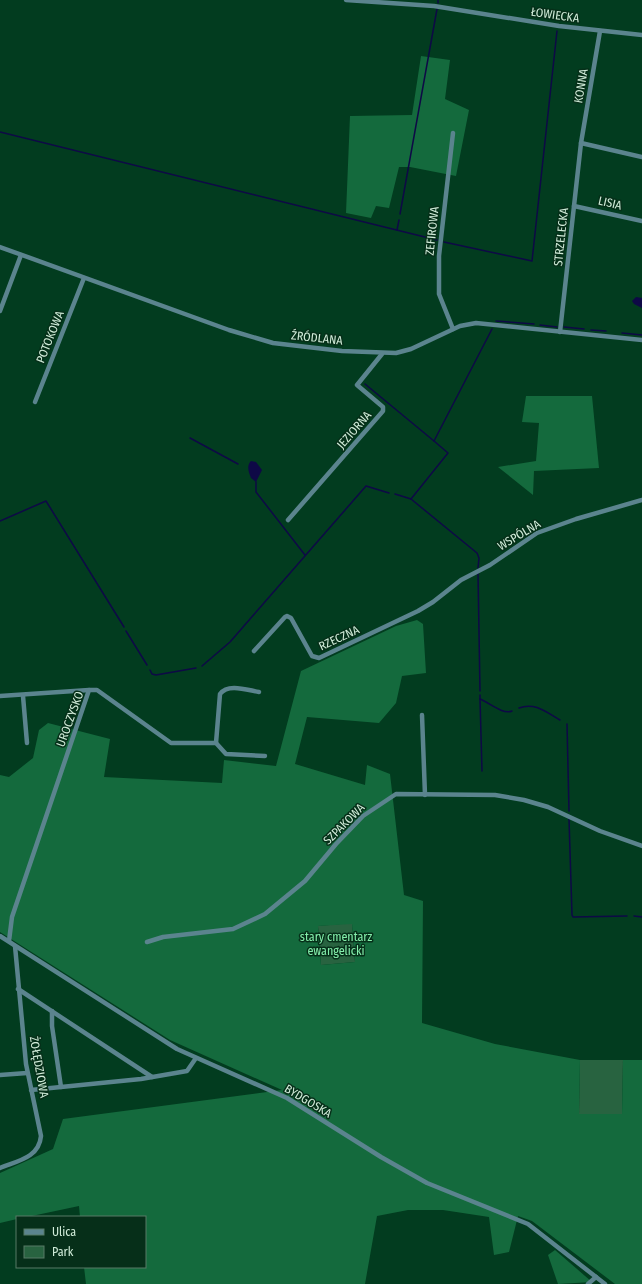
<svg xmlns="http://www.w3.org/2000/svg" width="642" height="1284" font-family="'Fira Sans Condensed',sans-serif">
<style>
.green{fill:#286340}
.forest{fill:#146a3d;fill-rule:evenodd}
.water{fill:#0e0946}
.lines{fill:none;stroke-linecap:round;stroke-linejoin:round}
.stream{stroke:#0e0946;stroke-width:1.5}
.street{stroke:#5b848e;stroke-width:4.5}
.labels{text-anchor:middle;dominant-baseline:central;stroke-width:3;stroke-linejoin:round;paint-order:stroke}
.street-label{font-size:12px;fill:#d1ecd9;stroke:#062f19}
.park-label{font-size:12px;fill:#85efac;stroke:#062f19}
</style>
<rect width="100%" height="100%" fill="#023c1f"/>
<g class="green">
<polygon points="352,923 355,962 321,965 318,926"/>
<polygon points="580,1060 623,1060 622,1114 579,1114"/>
</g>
<g class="forest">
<polygon points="421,56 450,60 445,99 469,110 456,176 410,167 399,167 389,208 376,206 371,218 346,213 350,116 412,115"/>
<polygon points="526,396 592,396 599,468 534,471 533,495 498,467 536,461 539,423 522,422"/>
<path d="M417,620L423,624L426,673L402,676L396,703L379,723L307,717L295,764L365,785L367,765L390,774L404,895L423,901L422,1023L495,1044L580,1060L579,1114H622L623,1060H642V1284H615L532,1221L518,1216L509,1252L494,1255L489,1217L443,1210H408L377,1216L365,1284H86L84,1267H145V1217H80L79,1206L27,1217H17V1219L0,1223V1173L53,1149L63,1119L282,1090L170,1040L0,932V775L9,777L33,758L39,730L48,723L110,739L104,777L222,783L224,760L276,766L301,671L396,626ZM352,924L355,962L321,965L318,926Z"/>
<polygon points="555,1250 592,1282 558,1284 548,1255"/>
</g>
<g class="water">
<polygon points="636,297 642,298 642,308 634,304 632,301"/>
<path d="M251,461L256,462L262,470L256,482L251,478C249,473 246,466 251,461Z"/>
</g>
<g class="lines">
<g class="stream">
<polyline points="438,3 438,0"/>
<polyline points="0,132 437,240"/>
<polyline points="400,214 437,9"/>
<polyline points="397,230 399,220"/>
<polyline points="444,242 532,261 557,31"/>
<polyline points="496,321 534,324"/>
<polyline points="540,325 557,327"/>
<polyline points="564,327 584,329"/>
<polyline points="591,330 606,331"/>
<polyline points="622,333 642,335"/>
<polyline points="365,384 434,441"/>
<polyline points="190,438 238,464"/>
<polyline points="256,482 256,492 305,555"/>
<polyline points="395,494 411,499 477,553 479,558 478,568"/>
<polyline points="411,499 448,453 434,441 492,329"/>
<polyline points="0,521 46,501 124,627"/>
<polyline points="478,573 480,691"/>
<polyline points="126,631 147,665"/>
<polyline points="202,666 230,642 366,486 389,493"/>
<polyline points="150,670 152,674 156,675 196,668"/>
<path d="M480,695V699C490,703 503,715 512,711"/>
<polyline points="480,699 482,771"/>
<path d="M519,708C535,702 546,712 560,720"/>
<polyline points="567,724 569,811"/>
<polyline points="569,819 572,915 573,917 627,916"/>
<polyline points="634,916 642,917"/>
</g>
<g class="street">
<polyline points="346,0 434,6 559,26 642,35"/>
<polyline points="581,143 642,157"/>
<polyline points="574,206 642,221"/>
<polyline points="0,247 229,330 273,343 342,351 396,353 411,349 460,326 476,323 642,340"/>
<polyline points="0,311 21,255"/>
<polyline points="453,329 439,294 439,256 453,133"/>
<polyline points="560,332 581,143 600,31"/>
<polyline points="35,402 84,278"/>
<polyline points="288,520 383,411 383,407 357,385 382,354"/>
<polyline points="254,651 285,617 287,616 291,618 312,656 319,658 418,611 433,602 461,580 490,565 537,533 576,519 642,500"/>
<polyline points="0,696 89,690"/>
<polyline points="23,696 27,743"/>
<polyline points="422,715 425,795"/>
<path d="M216,743L220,694C228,683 247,690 259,692"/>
<polyline points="0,936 177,1049 287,1098 381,1157 427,1183 528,1224 605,1284"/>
<polyline points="9,941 12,917 89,690 97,690 171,743 216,743 226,754 265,756"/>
<polyline points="147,942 163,937 233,929 265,914 305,881 336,844 363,816 396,794 495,795 524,800 548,807 600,831 642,846"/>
<polyline points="18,989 152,1077"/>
<polyline points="52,1011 52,1026 61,1087"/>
<polyline points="0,1075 27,1073"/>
<polyline points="31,1090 141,1079 187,1071 196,1058"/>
<path d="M0,1168C17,1161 39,1158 41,1136L26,1064L15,946"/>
<polyline points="588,1284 596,1277"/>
</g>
</g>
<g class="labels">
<g class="street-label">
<text transform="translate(555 15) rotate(8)">ŁOWIECKA</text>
<text transform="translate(581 86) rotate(-80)">KONNA</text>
<text transform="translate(610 203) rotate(13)">LISIA</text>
<text transform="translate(432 231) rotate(-84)">ZEFIROWA</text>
<text transform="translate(561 237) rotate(-84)">STRZELECKA</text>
<text transform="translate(50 337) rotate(-68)">POTOKOWA</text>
<text transform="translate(317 338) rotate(6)">ŹRÓDLANA</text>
<text transform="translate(354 430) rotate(-49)">JEZIORNA</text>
<text transform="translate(519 535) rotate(-31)">WSPÓLNA</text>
<text transform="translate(339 638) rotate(-25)">RZECZNA</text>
<text transform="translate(70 719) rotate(-70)">UROCZYSKO</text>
<text transform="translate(344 824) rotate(-45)">SZPAKOWA</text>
<text transform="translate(39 1067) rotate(80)">ŻOŁĘDZIOWA</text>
<text transform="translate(308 1101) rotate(31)">BYDGOSKA</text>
</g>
<g class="park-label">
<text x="336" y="937">stary cmentarz<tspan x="336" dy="14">ewangelicki</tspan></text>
</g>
</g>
<rect x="16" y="1216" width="130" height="52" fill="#062f19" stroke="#577b66"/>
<rect x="24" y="1229" width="20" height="6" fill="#5b848e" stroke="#577b66"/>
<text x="52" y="1236" font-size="12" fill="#d1ecd9">Ulica</text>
<rect x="24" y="1246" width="20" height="12" fill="#286340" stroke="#577b66"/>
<text x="52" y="1256" font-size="12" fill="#d1ecd9">Park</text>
</svg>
